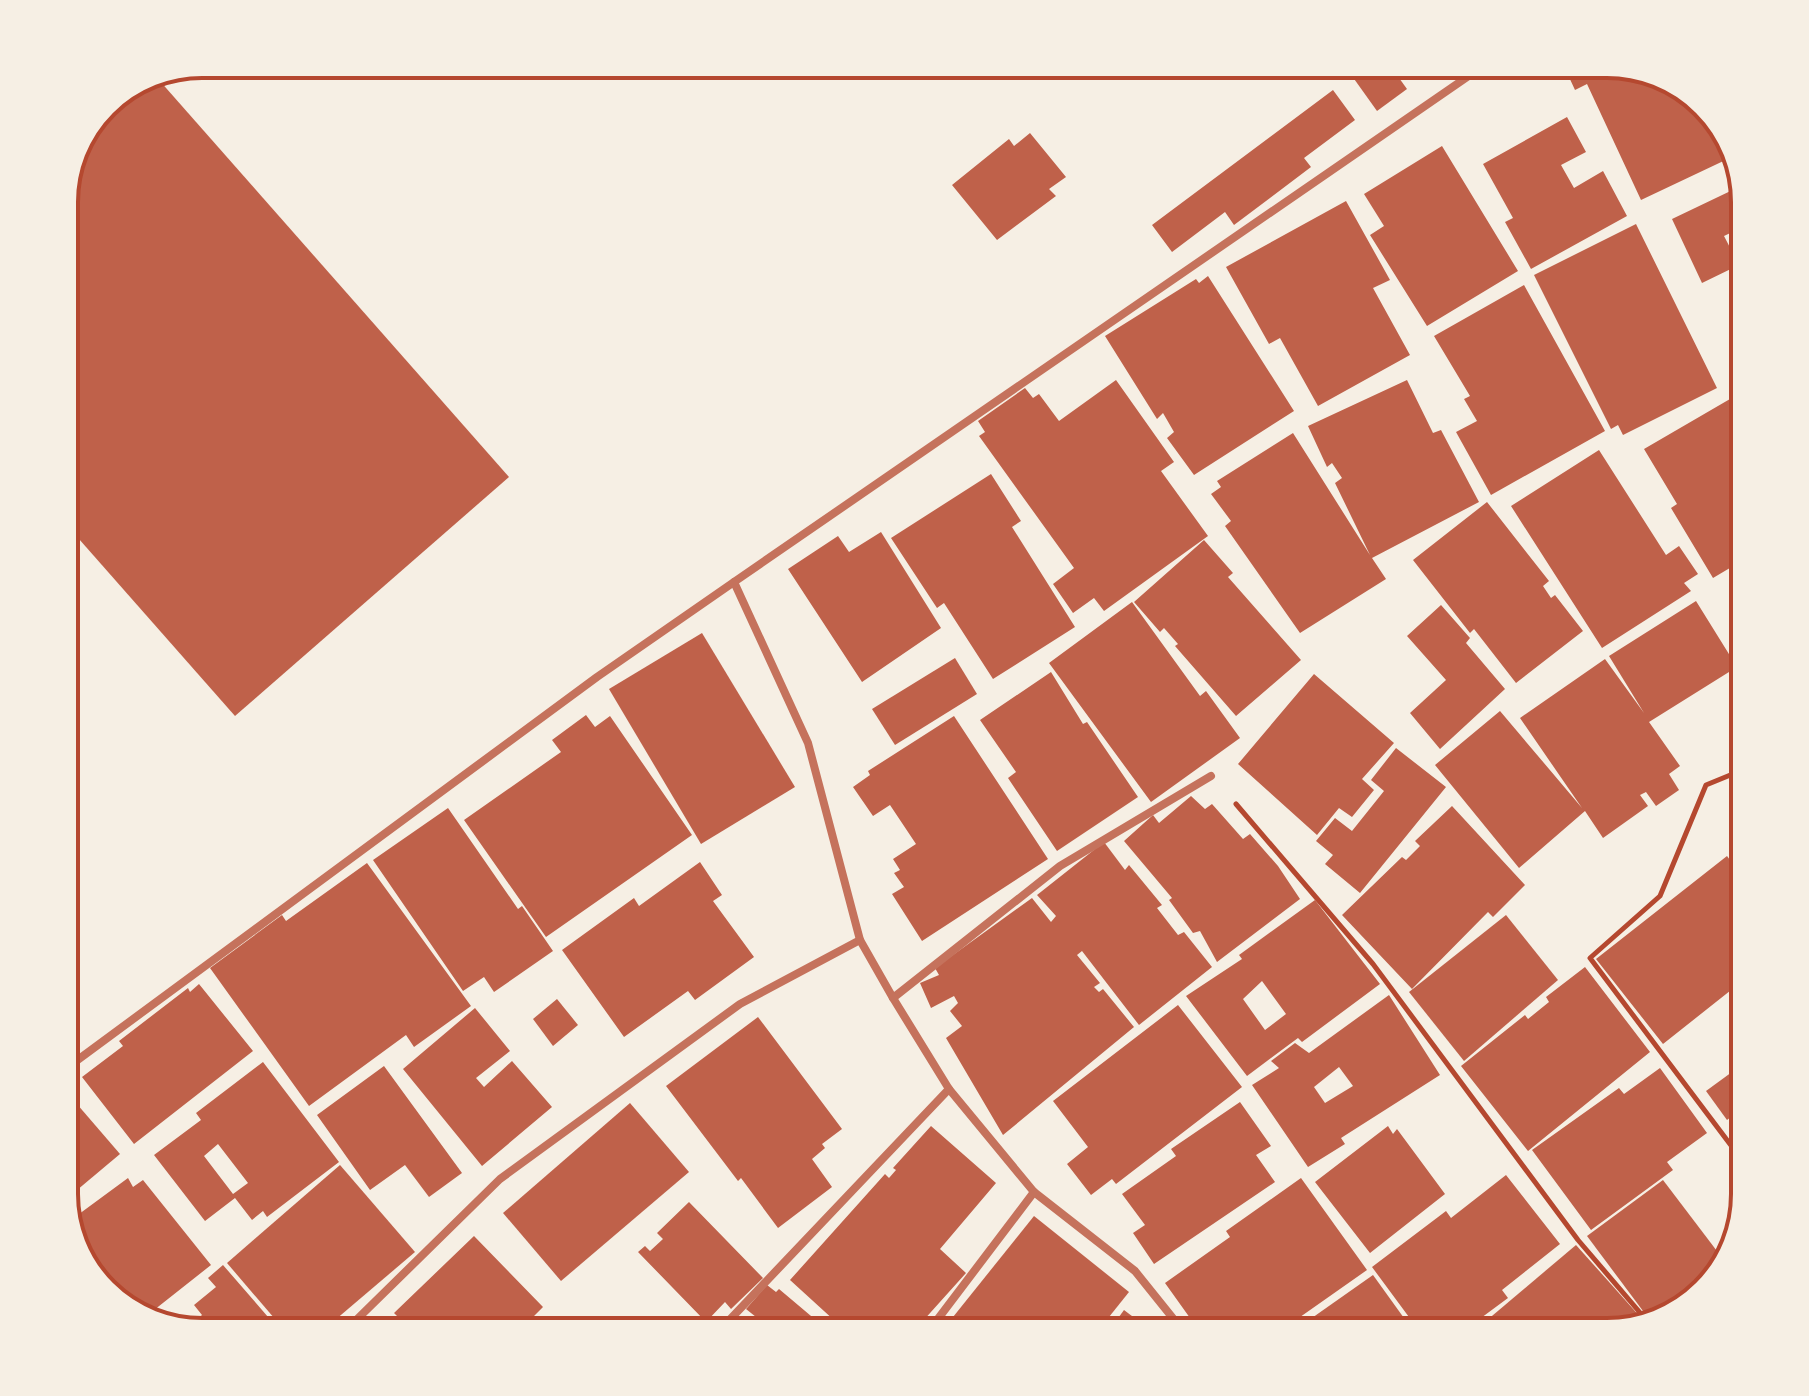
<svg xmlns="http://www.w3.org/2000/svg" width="1809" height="1396" font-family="Lato,sans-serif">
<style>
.building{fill:#bf614a;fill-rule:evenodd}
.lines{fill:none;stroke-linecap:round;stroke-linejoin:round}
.path{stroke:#b5482f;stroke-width:5}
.minor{stroke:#c5725c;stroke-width:8}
.rim{fill:none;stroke:#b5482f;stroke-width:4}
</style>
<rect width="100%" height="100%" fill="#f6efe4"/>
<g class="building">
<polygon points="1368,64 1389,64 1407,89 1377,111 1352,76"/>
<polygon points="1563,64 1607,64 1691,93 1731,141 1734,156 1641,200 1587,84 1575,90"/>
<polygon points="159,80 509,477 235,716 64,522 64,193 78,141 111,99"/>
<polygon points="1333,90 1355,120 1304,158 1311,167 1234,225 1225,212 1172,252 1152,225"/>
<polygon points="1567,117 1586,152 1561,165 1574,188 1603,171 1627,216 1531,269 1505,222 1513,218 1483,164"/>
<polygon points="1030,133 1066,177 1049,189 1056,196 997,240 952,185 1009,139 1014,146"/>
<polygon points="1442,146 1518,271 1427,326 1370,235 1384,226 1364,194"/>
<polygon points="1741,186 1745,226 1724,236 1739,265 1702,283 1672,219"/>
<polygon points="1346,201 1390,280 1373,288 1410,355 1318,406 1280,338 1269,344 1226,267"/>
<polygon points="1636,224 1717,388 1623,435 1618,425 1611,429 1534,275"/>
<polygon points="1208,276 1294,411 1194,475 1167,438 1174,432 1163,413 1157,419 1105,336 1196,279 1199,283"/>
<polygon points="1524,285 1605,431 1491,495 1456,432 1477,421 1464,399 1470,396 1434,336"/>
<polygon points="1116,380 1174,462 1161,471 1208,536 1104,611 1094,598 1073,613 1053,584 1074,568 979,436 985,432 978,421 1025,388 1033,398 1039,394 1059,421"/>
<polygon points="1407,380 1433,433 1441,430 1479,502 1372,558 1386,579 1300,633 1225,526 1231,521 1211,494 1221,487 1217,481 1293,433 1370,555 1335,483 1342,478 1332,463 1327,467 1308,426"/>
<polygon points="1730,399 1745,425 1745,559 1713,578 1671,508 1677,504 1644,449"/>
<polygon points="1599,450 1666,555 1679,546 1698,574 1684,583 1691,591 1602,648 1511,506"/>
<polygon points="991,474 1021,521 1012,527 1075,627 993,679 944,603 937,608 891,538"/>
<polygon points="1487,502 1549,581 1543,586 1551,598 1555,595 1583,631 1516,683 1474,629 1470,633 1413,560"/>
<polygon points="881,532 941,628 862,682 788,569 838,536 849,552"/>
<polygon points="1204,540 1233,573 1228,577 1301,660 1236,716 1175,646 1178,644 1164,628 1160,632 1134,602"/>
<polygon points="1745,587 1745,611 1734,593"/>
<polygon points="1696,601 1737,667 1649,722 1680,766 1669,774 1679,790 1656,806 1646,792 1640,795 1648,806 1603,838 1585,811 1519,868 1435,765 1500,711 1582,808 1520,718 1605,659 1644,713 1609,656"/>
<polygon points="1132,602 1200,696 1206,691 1240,738 1151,802 1049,663"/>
<polygon points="1441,605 1470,638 1466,643 1505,689 1440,749 1410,713 1446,680 1407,636"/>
<polygon points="702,633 795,787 701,844 609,689"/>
<polygon points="955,658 977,694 895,745 872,709"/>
<polygon points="1051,672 1083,724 1087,722 1138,797 1057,851 1008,778 1016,772 980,720"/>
<polygon points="1314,674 1394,743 1362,779 1374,790 1352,817 1339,808 1317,835 1238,764"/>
<polygon points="586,715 595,727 610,716 692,835 546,937 464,820 561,752 552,740"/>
<polygon points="954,716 1048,859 922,941 892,894 904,887 894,873 900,870 893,859 916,844 890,805 873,816 853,787 870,775 868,771"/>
<polygon points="1396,748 1446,787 1360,893 1325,864 1333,855 1316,841 1335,818 1352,831 1384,791 1371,780"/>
<polygon points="1191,796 1205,809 1212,804 1243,839 1250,834 1278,866 1300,899 1217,962 1200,931 1193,933 1169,900 1172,898 1124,841 1153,815 1159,823"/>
<polygon points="1452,806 1525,885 1493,917 1488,912 1412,989 1342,915 1402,857 1406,860 1420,846 1415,841"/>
<polygon points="448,808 518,909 522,906 553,951 494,992 484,977 463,991 373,860"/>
<polygon points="1104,842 1125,870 1129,865 1162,905 1157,908 1178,935 1184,932 1212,967 1139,1025 1082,951 1077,955 1100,983 1094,987 1099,992 1103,989 1134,1027 1003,1135 946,1038 962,1026 950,1011 958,1003 954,996 931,1008 920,983 939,975 935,968 1032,898 1051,922 1056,916 1037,895"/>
<polygon points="1739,854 1745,862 1745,979 1663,1044 1596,959 1727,856 1730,860"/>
<polygon points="700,862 722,895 713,901 754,957 695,1000 688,991 624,1037 562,950 634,898 639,906"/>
<polygon points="367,863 471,1006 414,1047 406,1035 309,1106 210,968 282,915 286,921"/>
<path d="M1315,900L1380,984L1302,1042L1298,1038L1247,1076L1186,996L1242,959L1239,955ZM1262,981L1286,1014L1265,1030L1243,999Z"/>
<polygon points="1506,915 1558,980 1464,1061 1409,992"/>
<polygon points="1585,967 1650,1052 1528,1151 1461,1066 1525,1015 1528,1019 1549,1002 1546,997"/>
<polygon points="199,984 253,1051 134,1144 82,1077 123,1046 119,1041 188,988 190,992"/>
<path d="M1389,995L1440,1075L1341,1138L1345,1144L1308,1167L1252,1085L1279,1068L1271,1061L1295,1043L1309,1053ZM1339,1067L1353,1086L1325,1103L1314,1087Z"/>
<polygon points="557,999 578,1025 553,1046 533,1019"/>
<polygon points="1178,1005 1242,1087 1116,1184 1112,1179 1091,1195 1067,1164 1088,1147 1053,1101"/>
<polygon points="475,1008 510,1051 476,1078 484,1087 512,1061 552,1107 482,1166 403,1069"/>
<polygon points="758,1017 842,1129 822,1144 825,1148 812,1159 832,1187 778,1228 741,1178 738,1181 666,1086"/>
<path d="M263,1062L339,1162L267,1217L263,1211L252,1220L235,1198L205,1221L154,1155L201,1120L196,1113ZM218,1144L248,1183L233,1194L204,1156Z"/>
<polygon points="384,1066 462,1173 429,1197 405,1165 370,1190 317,1115"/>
<polygon points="1660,1068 1707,1133 1667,1162 1673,1170 1591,1230 1532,1150 1619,1088 1624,1094"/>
<polygon points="1732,1072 1745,1086 1745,1106 1727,1120 1706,1091"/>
<polygon points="64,1089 120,1154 64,1201"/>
<polygon points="1240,1102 1271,1146 1256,1155 1275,1182 1154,1264 1133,1233 1145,1225 1122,1194 1176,1156 1171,1149"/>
<polygon points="630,1103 689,1172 561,1281 503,1213"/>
<polygon points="931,1126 996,1183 940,1249 966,1273 913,1332 847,1332 790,1280 885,1174 889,1178 896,1170 893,1168"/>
<polygon points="1388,1126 1393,1134 1397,1129 1445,1194 1370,1253 1315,1182"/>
<polygon points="340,1165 415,1252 321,1332 286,1332 227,1263"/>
<polygon points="1506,1175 1560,1244 1502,1290 1508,1298 1462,1332 1420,1332 1372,1267 1446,1211 1451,1218"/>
<polygon points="128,1178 133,1187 143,1180 211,1265 149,1314 118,1303 78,1255 72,1231 81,1225 75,1217"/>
<polygon points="1301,1178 1367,1270 1293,1322 1289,1316 1266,1332 1200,1332 1165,1283 1230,1237 1226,1231"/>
<polygon points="1663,1180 1723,1259 1720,1267 1649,1319 1587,1236"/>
<polygon points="689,1202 763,1278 731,1309 725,1302 706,1322 638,1252 645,1246 650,1251 663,1239 657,1233"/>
<polygon points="1034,1216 1129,1292 1097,1332 941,1332"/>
<polygon points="474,1236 543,1307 533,1317 545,1329 542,1332 413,1332 394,1313"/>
<polygon points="1576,1245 1643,1320 1637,1325 1607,1332 1473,1332"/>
<polygon points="223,1265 281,1332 202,1332 188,1327 202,1315 194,1305 216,1287 208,1278"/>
<polygon points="1373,1275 1414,1332 1292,1332"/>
<polygon points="767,1285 776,1292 779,1289 830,1332 744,1332 756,1317 746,1309"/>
<polygon points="1124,1310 1153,1332 1108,1332"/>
</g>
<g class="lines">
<g class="path">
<polyline points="1745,769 1706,785 1660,896 1590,958 1745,1164"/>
<polyline points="1236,804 1373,964 1578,1240 1648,1322"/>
</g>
<g class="minor">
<polyline points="893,998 1060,866 1211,776"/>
<polyline points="64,1070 597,677 734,582"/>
<polyline points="344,1332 500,1179 740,1004 860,940"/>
<polyline points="718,1332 949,1089"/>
<polyline points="928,1332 1034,1192"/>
<polyline points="1184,1332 1135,1271 1034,1192 949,1089 893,998 860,940 808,743 734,582 1486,64"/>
</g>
</g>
<path d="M0 0H1809V1396H0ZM202 78H1607A124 124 0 0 1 1731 202V1194A124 124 0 0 1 1607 1318H202A124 124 0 0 1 78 1194V202A124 124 0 0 1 202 78Z" fill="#f6efe4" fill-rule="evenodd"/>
<path class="rim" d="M202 78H1607A124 124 0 0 1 1731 202V1194A124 124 0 0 1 1607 1318H202A124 124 0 0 1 78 1194V202A124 124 0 0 1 202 78Z"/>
</svg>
